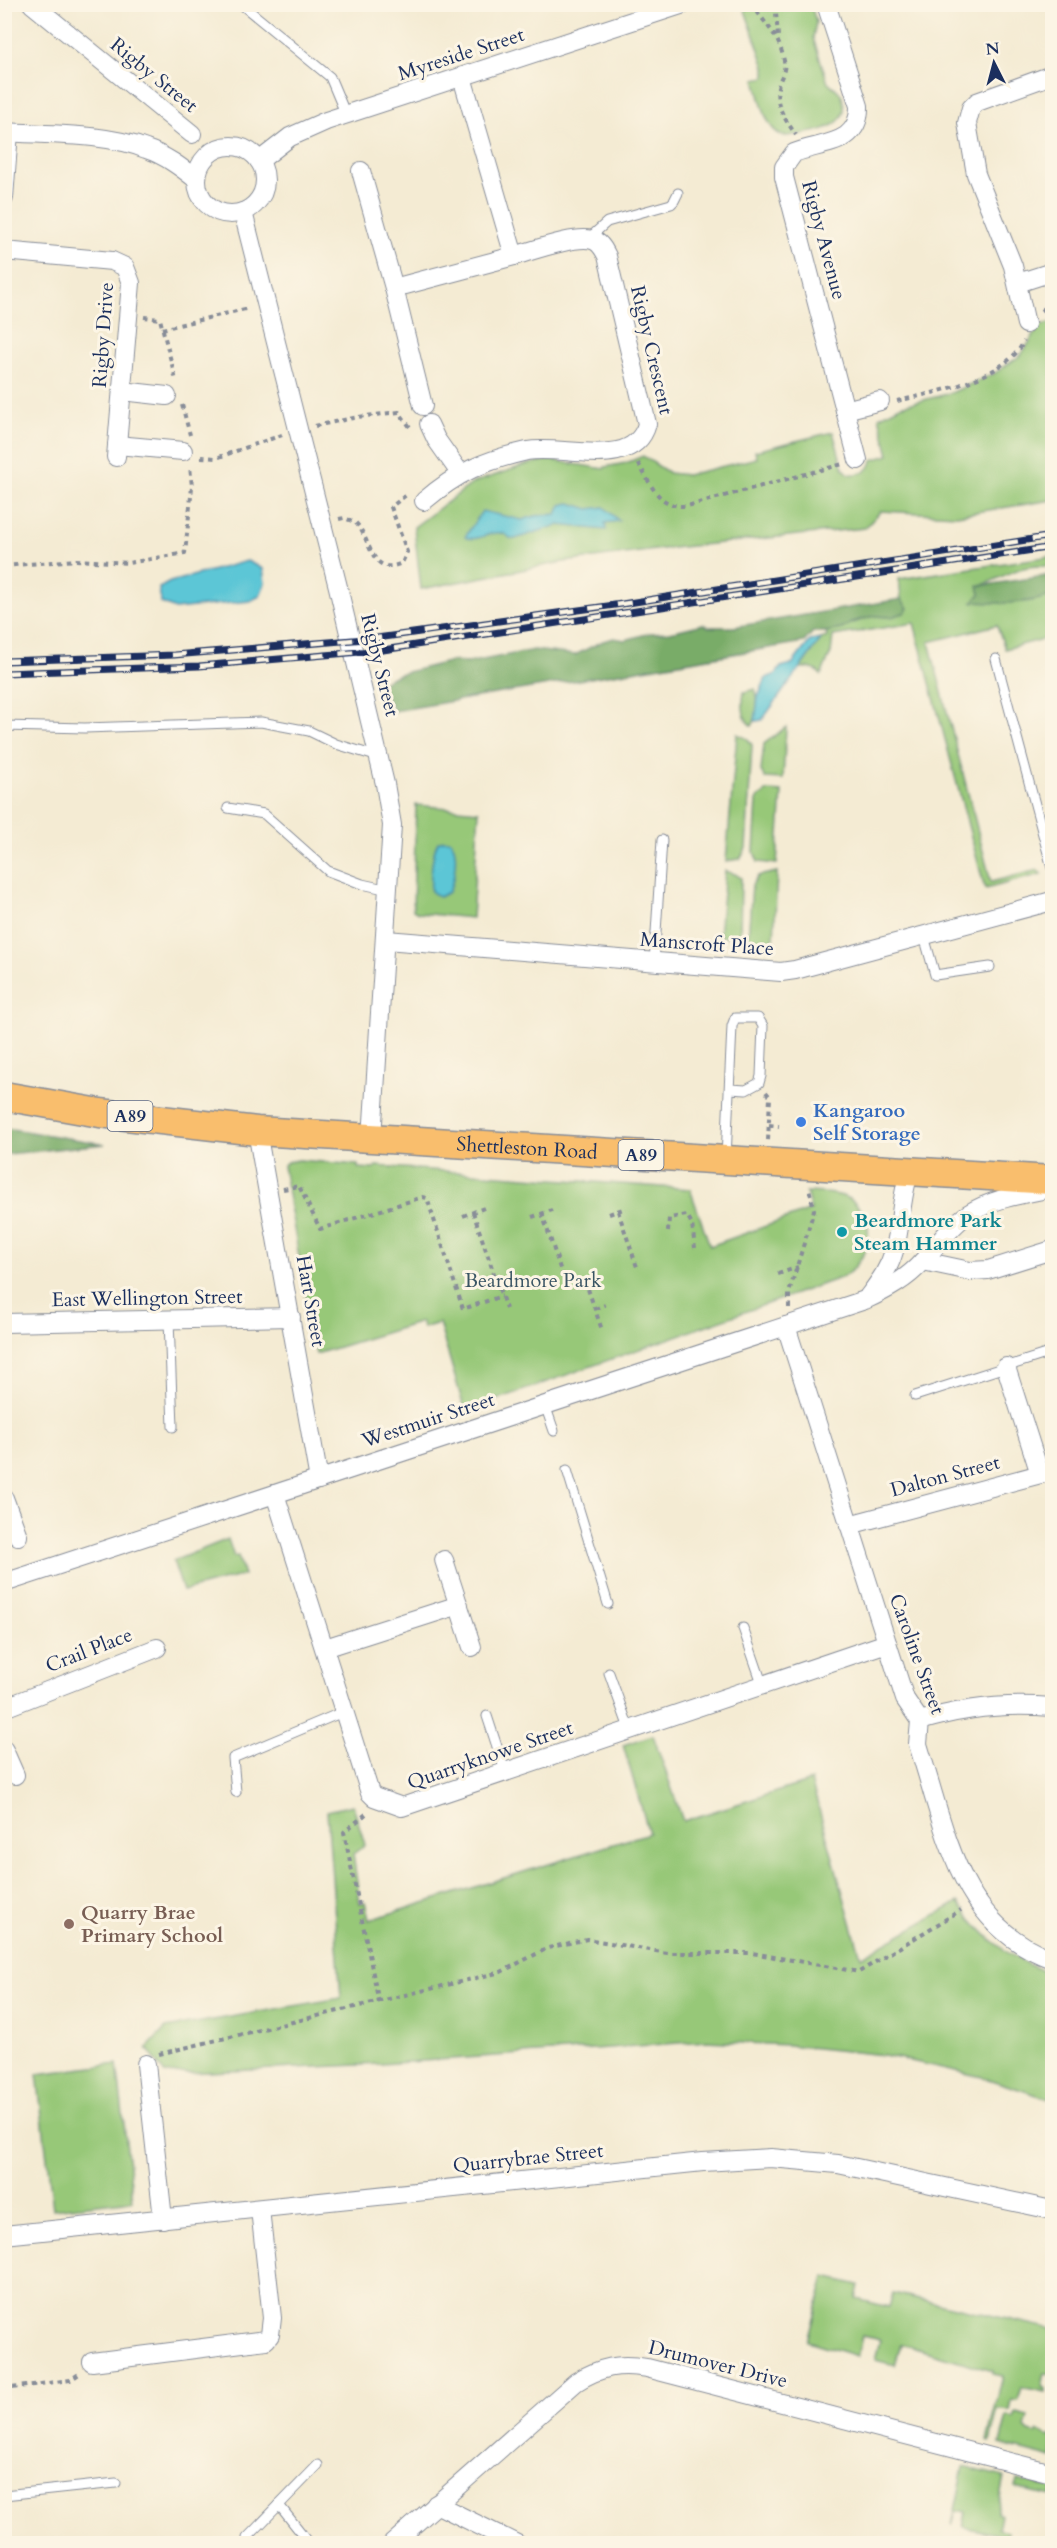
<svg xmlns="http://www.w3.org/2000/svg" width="1057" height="2548" font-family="Cardo,serif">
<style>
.green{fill:#97c878;stroke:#597c6b;stroke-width:1.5}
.forest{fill:#79ac68;stroke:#4a6e63;stroke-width:1.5}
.water{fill:#5bc6d6;stroke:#3b7a9a;stroke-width:1.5}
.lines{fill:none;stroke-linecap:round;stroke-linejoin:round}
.service-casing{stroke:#888d98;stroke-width:11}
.minor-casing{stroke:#888d98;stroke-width:20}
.primary-casing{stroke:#888d98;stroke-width:31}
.path{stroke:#888d98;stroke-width:4;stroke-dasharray:4.5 4.5;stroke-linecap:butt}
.service{stroke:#fff;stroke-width:9}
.minor{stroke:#fff;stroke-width:18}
.primary{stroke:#f9be6d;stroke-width:28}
.rail-casing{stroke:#1b2f5e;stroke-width:7}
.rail{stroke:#fcf5e5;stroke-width:4.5;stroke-dasharray:14;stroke-linecap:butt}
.shop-dot{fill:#3f7fe0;stroke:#fcf5e5;stroke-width:2}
.culture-dot{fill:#0f9aa8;stroke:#fcf5e5;stroke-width:2}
.education-dot{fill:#8d6e63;stroke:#fcf5e5;stroke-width:2}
.labels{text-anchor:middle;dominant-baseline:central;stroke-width:6;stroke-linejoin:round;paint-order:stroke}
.shield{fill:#fcf5e5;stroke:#5e6a86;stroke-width:1.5}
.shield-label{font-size:18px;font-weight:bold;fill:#1b2f5e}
.street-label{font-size:20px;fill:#1b2f5e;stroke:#fcf5e5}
.shop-label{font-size:20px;font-weight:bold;fill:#366cbe;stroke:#fcf5e5;text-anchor:start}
.culture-label{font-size:20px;font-weight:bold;fill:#0d838f;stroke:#fcf5e5;text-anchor:start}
.park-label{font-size:20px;fill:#3a5564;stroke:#fcf5e5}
.education-label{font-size:20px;font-weight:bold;fill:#785e54;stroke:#fcf5e5;text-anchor:start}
</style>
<rect width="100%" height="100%" fill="#fcf5e5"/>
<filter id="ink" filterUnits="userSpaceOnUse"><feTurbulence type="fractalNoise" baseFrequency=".0167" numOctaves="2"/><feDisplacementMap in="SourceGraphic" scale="12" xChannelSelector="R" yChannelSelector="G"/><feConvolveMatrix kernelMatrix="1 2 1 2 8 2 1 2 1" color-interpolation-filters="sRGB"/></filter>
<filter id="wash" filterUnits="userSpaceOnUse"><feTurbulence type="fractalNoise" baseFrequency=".008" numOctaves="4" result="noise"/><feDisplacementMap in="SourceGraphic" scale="24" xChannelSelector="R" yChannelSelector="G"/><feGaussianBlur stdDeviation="1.35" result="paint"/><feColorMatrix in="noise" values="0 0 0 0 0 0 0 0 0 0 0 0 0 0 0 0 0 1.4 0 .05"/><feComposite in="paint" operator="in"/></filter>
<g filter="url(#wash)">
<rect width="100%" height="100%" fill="#f4ebd3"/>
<g class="green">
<path d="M743,5H811L816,22L813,38L828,83C838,89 843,94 844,106C846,131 803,134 785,136C765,133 760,96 755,79L765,77V67Z"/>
<path d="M1052,322V500L957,515L881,511L865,528L663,549L563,562L421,589L414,527L473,483L528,464L550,460L604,469L605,467L626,463L643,456L669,473L687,475L757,458L755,451L833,432L843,468L849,474C861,475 870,472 872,460L889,455L879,417L900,406L951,393L995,373L1021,355L1040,326Z"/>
<path d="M1052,556V567C1019,562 1007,577 979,586L980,594C1005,600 1028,604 1052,595V637L1005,649L997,625L929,642L991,882L1037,870L1042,874L985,889L914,623L833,636L831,653L821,675C816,668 808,667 800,668L821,639L827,637L826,632L874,616L891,617L907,607L901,599L899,579Z"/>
<path d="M755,689C759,699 758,717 752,726C741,719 742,704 744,692Z"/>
<polygon points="786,727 783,779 765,778 761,771 764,744"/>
<polygon points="737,734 748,739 752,745 746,848 740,859 726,861"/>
<polygon points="768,791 782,792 777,864 758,862 754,852 757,801 759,797"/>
<polygon points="416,805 479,811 472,918 418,913 413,910"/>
<polygon points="725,871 735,874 741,878 740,938 719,936"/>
<polygon points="777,872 774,940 748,939 752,885 758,876"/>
<path d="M299,1160L358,1165V1168L375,1169L376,1166L690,1189L710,1246L811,1210L806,1192C822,1193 844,1192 856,1204C879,1227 867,1261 843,1277L465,1411L439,1323L423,1328L421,1322L316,1354L283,1166L287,1162Z"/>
<polygon points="228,1539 234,1557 238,1556 244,1575 183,1591 173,1561"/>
<path d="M653,1735L683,1821L811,1781L861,1957L958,1902C983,1937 1012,1961 1052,1974V2100L982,2077L884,2055L788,2045L707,2041L380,2064L165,2074L147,2048L166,2028L341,1998L327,1811L353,1805L365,1845L353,1854L360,1903L365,1902L369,1920L649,1833L623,1745Z"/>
<polygon points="117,2064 133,2200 53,2209 37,2074"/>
<polygon points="825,2277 859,2285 856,2299 889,2307 893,2293 1052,2329 1052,2374 1045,2373 1042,2387 1045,2388 1045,2392 1022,2387 1018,2401 1012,2400 1010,2411 998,2409 990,2442 987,2441 1003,2376 993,2374 993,2371 901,2344 895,2365 875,2360 880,2340 862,2336 857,2356 808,2341"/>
<polygon points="1016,2413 1028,2416 1025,2428 1029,2432 1036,2434 1038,2431 1048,2437 1052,2435 1052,2458 1000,2444 1007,2416 1014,2418"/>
<polygon points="964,2467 1004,2477 997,2513 1001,2515 998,2529 1007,2531 1006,2536 963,2527 966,2513 956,2511 952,2525"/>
<polygon points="1017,2480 1052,2488 1052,2496 1015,2488"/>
</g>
<g class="forest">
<path d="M1052,575V595C1030,604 998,604 973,602L980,594L978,586Z"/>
<polygon points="901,599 908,608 904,613 891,617 874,616 853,622 842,629 826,632 813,632 804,642 394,711 380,687 384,681 399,674 452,661 467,663 534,650 575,655 603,641 614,638 625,640 650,633 670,632 703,624 709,627 733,627"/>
<polygon points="5,1128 18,1130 105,1144 8,1154 5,1156"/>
</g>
<g class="water">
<path d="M570,503L589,509L604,507L619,521L605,523L606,530L558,525L515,539H511C496,523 482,544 465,537L482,511L522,520L535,516L557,514L561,505Z"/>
<polygon points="247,561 263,569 265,583 260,596 250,601 175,609 161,603 159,588 170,582"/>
<polygon points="821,639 762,720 755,721 758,697 766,678 776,674 781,667 792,664 810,641"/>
<path d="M443,840H450C460,850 454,880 449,892L439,897L431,891C430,880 432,852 438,842Z"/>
</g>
</g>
<g filter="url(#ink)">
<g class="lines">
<g class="service-casing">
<g id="service">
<polyline points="241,4 330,77 346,115"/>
<polyline points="588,239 607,222 671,204 674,201 678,193"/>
<polyline points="996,659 1052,868"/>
<polyline points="4,726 85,728 261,722 309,731 336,744 379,757"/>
<polyline points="228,808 264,814 328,871 362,884 389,890"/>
<polyline points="924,936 935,975 990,967"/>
<polyline points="654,963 662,840"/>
<polyline points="726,1158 732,1026 735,1018 758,1018 763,1026 761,1076 759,1083 746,1090 730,1089"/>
<polyline points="169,1320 173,1427"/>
<polyline points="915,1396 1052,1352"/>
<polyline points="545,1405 554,1431"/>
<polyline points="567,1470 608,1604"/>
<polyline points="743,1628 763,1686"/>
<polyline points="609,1673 630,1731"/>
<polyline points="487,1716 506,1774"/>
<polyline points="236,1792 233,1758 345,1711"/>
<polyline points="4,2495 116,2483"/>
<polyline points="279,2505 310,2544"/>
<polyline points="247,2538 318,2465"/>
</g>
</g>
<g class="minor-casing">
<g id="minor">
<polyline points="32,4 192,134"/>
<path d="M826,4L859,106C860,146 821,142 794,153L784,167V177L858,460"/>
<path d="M4,132C49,135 105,133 146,149C165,155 182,168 197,180"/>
<circle cx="231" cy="180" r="34"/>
<polyline points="259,161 290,137 326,121 684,4"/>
<polyline points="361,171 394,288 423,406"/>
<polyline points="4,198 9,132"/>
<polyline points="243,212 338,587 385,784 392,825 372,1138"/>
<polyline points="4,251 112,261 125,267 131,283 116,457"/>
<polyline points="1018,283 1052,272"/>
<polyline points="394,288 514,256"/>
<polyline points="1026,324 1013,266 976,174 967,123 971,108 977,102 1052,75"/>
<polyline points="122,391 167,396"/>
<polyline points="845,410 880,401"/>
<polyline points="429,424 436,439 460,473"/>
<polyline points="117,445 183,451"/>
<path d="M424,501C458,472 483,461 527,451C563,444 634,472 647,424L607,256C604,250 601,244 595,241C579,233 532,251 514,256L462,77"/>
<polyline points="386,940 781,972 795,970 1052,901"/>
<polyline points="257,1131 319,1480"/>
<polyline points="923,1261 970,1271 988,1270 1052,1250"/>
<path d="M868,1297C879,1282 889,1269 894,1251C902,1225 900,1197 910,1171"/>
<polyline points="4,1323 291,1317"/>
<path d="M786,1326L905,1699L920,1721L918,1744L921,1754C947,1836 961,1927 1052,1959"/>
<polyline points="1006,1367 1040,1474"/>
<polyline points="275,1494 370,1793 374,1797 402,1807 887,1643"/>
<polyline points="4,1498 18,1536"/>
<polyline points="849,1525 1052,1471"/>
<polyline points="444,1560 472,1647"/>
<path d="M4,1583L865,1300C887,1290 907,1279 923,1261C938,1245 949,1227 968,1214C992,1198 1025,1194 1052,1188"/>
<polyline points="325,1648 459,1605"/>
<polyline points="4,1708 157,1648"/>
<path d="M920,1721C965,1707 1006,1703 1052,1707"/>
<polyline points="4,1750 15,1775"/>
<polyline points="146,2064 163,2219"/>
<polyline points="4,2235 703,2162 771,2158 838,2164 1052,2210"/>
<polyline points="92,2362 266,2340 270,2335 272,2318 260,2209"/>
<polyline points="436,2504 517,2544"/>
<path d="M392,2544L576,2382C600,2367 619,2363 647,2368L1052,2473"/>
</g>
</g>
<g class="primary-casing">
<g id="primary">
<path id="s1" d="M4,1096L100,1113L257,1131L1052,1180"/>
</g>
</g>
<g class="path">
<path d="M752,4C766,26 779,34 784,61C786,69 782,75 779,83C773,104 785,119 796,135"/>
<polyline points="778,36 776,13 779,4"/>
<polyline points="204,145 212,152"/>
<polyline points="1041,311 1052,302"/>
<polyline points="144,317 160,319 176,380"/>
<polyline points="162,329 249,308"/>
<path d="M897,401C934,393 1007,378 1024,341"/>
<polyline points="182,405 190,435"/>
<polyline points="315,426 358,417 399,412 410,427"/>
<polyline points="201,457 216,458 282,435"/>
<path d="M638,463C651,484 658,508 687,506L843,464"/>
<path d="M339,519L344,518L355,522C371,537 370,578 402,563L407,552L391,507L406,495"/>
<polyline points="4,566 76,560 128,563 185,553 192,487 190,466"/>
<polyline points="766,1092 770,1097 768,1141"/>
<polyline points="769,1125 779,1126"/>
<polyline points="283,1189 299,1186 320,1229 423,1197 427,1198 463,1309 502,1296"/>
<polyline points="618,1211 637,1267"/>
<polyline points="473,1212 506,1309"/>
<polyline points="542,1213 567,1290"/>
<polyline points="609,1214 626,1208"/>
<polyline points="463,1216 484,1208"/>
<polyline points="532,1217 552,1210"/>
<polyline points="668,1232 669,1218 687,1215 692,1224 695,1248"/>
<polyline points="778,1274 798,1267"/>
<polyline points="588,1289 602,1330"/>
<polyline points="789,1308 789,1293 814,1210 809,1188"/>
<polyline points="595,1309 605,1305"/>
<polyline points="366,1814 344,1832 379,2003"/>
<polyline points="159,2054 501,1972 548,1948 587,1939 667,1953 752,1953 859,1972 961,1910"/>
<polyline points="4,2389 70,2380 79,2374"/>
</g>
<use href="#service" class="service"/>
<use href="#minor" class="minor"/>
<use href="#primary" class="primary"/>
<g class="rail-casing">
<g id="rail">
<polyline points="4,661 174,655 377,638 622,604 1052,536"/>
<polyline points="4,673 199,666 383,650 1052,547"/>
</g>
</g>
<use href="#rail" class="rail"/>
</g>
</g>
<circle class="shop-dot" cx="801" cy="1122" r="6"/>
<circle class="culture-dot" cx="842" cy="1232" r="6"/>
<circle class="education-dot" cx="69" cy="1924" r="6"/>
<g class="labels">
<g class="shield">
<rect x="107.5" y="1101" width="45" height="30" rx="4.5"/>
<rect x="618.5" y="1140" width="45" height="30" rx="4.5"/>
</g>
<g class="shield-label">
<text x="130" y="1116">A89</text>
<text x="641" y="1155">A89</text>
</g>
<g class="street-label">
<text transform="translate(461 54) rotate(-18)">Myreside Street</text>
<text transform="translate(154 75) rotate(39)">Rigby Street</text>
<text transform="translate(824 240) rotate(75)">Rigby Avenue</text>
<text transform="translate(103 335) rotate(-86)">Rigby Drive</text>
<text transform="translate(652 350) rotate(77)">Rigby Crescent</text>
<text transform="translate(380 665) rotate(76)">Rigby Street</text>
<text transform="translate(707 944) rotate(4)">Manscroft Place</text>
<text stroke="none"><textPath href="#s1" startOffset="526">Shettleston Road</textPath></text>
<text transform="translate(147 1298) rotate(-1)">East Wellington Street</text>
<text transform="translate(311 1301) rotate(80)">Hart Street</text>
<text transform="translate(428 1420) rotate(-18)">Westmuir Street</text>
<text transform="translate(945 1476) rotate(-15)">Dalton Street</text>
<text transform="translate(89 1650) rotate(-21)">Crail Place</text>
<text transform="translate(917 1654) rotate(70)">Caroline Street</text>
<text transform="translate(490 1755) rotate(-19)">Quarryknowe Street</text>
<text transform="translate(528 2158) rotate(-6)">Quarrybrae Street</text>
<text transform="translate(718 2364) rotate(14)">Drumover Drive</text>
</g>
<g class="shop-label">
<text x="813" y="1110">Kangaroo<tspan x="813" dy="23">Self Storage</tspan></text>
</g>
<g class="culture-label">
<text x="854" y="1220">Beardmore Park<tspan x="854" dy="23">Steam Hammer</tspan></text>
</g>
<g class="park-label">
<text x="533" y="1280">Beardmore Park</text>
</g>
<g class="education-label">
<text x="81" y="1912">Quarry Brae<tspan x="81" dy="23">Primary School</tspan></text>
</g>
</g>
<rect width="1057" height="2548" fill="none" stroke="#fcf5e5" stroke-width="24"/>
<g transform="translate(994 63) rotate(354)" stroke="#fcf5e5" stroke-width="4.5" paint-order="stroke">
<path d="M0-4.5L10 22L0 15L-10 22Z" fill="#1b2f5e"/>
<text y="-9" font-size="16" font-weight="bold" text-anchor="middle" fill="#1b2f5e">N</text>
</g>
</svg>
